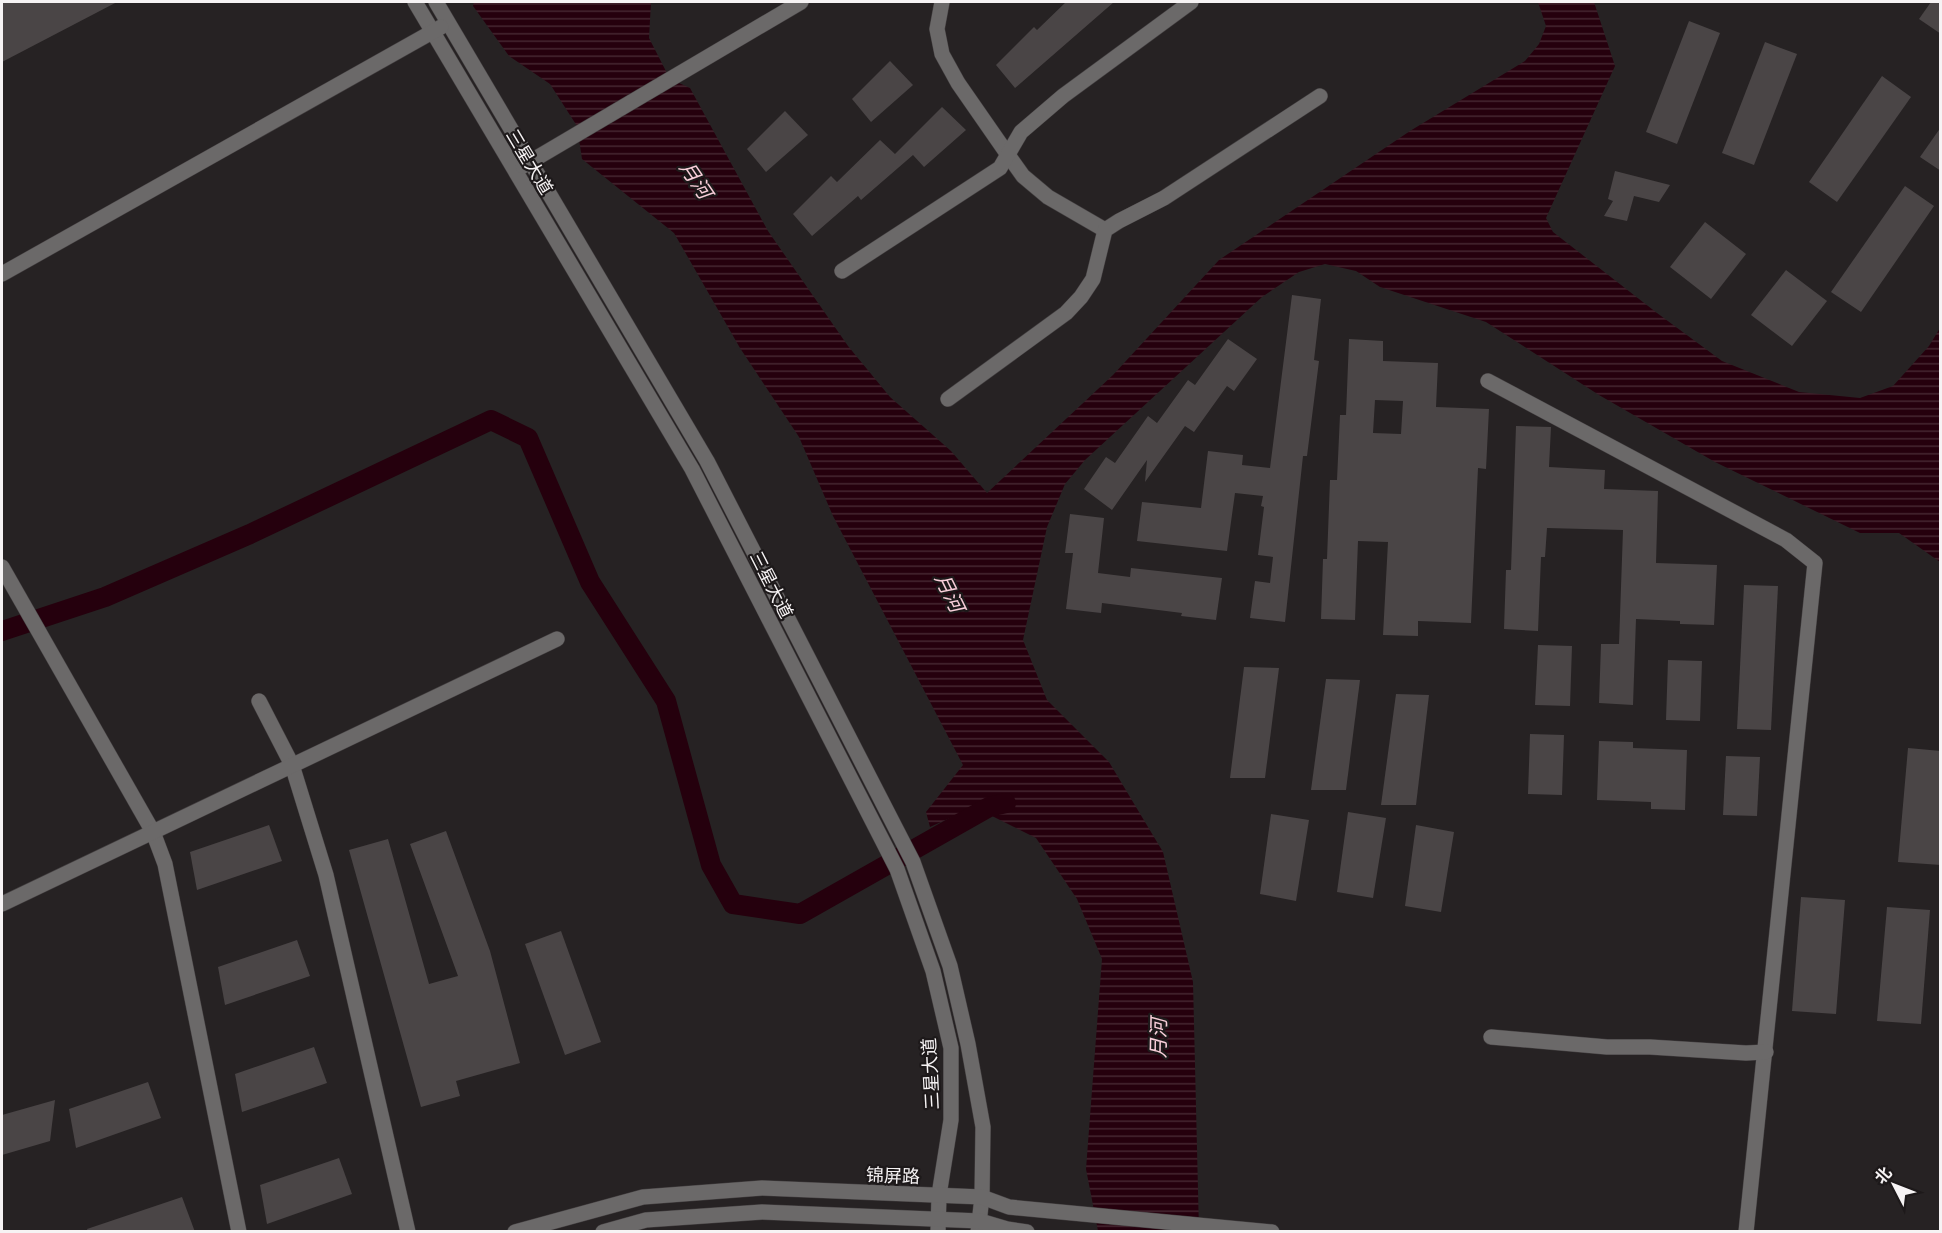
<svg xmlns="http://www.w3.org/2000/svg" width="1942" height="1233" font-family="Georgia,'Noto Sans SC',serif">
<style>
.water{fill:url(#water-rules)}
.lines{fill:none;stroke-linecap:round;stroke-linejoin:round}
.canal{stroke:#25000d;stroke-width:20}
.building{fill:#4a4546;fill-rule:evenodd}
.minor-casing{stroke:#433f40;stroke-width:16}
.minor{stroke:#6b6969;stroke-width:15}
.labels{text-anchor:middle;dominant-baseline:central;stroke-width:4.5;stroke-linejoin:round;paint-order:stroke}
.street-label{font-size:18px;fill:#f6f3f4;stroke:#1d191a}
.water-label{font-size:20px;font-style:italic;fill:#f9cfda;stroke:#1d191a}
</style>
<defs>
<pattern id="water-rules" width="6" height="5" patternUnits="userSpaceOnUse" patternTransform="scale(1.5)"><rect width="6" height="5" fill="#25000d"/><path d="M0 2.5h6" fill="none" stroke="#452631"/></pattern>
</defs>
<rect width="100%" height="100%" fill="#262223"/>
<polygon class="water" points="474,2 651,2 649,38 670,79 690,88 768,231 848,346 890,397 951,451 987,493 1113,375 1219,260 1410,131 1525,61 1539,44 1546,26 1538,2 1594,2 1615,66 1546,218 1553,232 1657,313 1722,361 1799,392 1860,398 1893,386 1929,346 1940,328 1940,562 1899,533 1860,533 1715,462 1599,395 1486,322 1380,287 1356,271 1325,264 1299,272 1262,297 1085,460 1065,484 1047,527 1023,640 1047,700 1109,762 1163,852 1193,982 1199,1231 1098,1231 1086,1169 1102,959 1077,899 1036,838 974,807 930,827 926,812 963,765 833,516 799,437 740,348 674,233 582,159 577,126 550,84 509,56 473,6"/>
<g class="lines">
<polyline class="canal" points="2,631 105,597 250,534 491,420 528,438 590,582 666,701 711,865 733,904 800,914 989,807 1006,803"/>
</g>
<g class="building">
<polygon points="2,2 117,2 2,62"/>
<polygon points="1066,2 1114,2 1015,88 996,65 1034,27 1037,30"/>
<polygon points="1931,2 1941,2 1941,34 1919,19"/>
<polygon points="1689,21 1720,33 1677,144 1646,132"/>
<polygon points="1765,42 1797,54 1754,165 1722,153"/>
<polygon points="890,61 913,85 871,122 852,99"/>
<polygon points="1882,76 1911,97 1837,202 1809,182"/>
<polygon points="942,107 966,130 924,167 913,155 861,200 858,196 812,236 793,214 831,176 837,182 880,140 895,154"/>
<polygon points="785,111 808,135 766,172 747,149"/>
<polygon points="1941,127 1941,171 1920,157"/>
<polygon points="1615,171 1670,185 1659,202 1634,196 1627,221 1604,216 1613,201 1608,199"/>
<polygon points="1905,186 1934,206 1861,312 1831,292"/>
<polygon points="1705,222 1746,254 1711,299 1670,267"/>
<polygon points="1786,270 1827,301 1792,346 1751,315"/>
<polygon points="1292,295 1321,299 1314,360 1319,361 1307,456 1303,456 1285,622 1250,618 1255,581 1270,583 1273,557 1258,555 1264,507 1261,506 1263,496 1235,493 1227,551 1137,541 1142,502 1201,508 1208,451 1243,455 1242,465 1270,468"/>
<polygon points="1228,339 1257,359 1234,391 1227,386 1194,432 1185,426 1145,482 1147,460 1112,510 1084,489 1106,457 1115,463 1148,416 1157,423 1188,380 1195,385"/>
<path d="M1349,339L1383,341V361L1438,363L1436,407L1489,409L1486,469L1478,468L1471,623L1418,621V636L1383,635L1388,542L1358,541L1355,620L1321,619L1323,559H1327L1330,480H1337L1340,415H1346ZM1375,400L1403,401L1401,434L1373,433Z"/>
<polygon points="1516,426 1551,427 1549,467 1605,470 1604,489 1658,491 1656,563 1717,565 1714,625 1680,624 1680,621 1636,619 1633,705 1599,703 1601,644 1619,644 1623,530 1547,528 1545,557 1541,557 1538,631 1504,629 1506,570 1511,570"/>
<polygon points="1070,514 1104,518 1098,573 1130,577 1131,568 1222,578 1216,620 1181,616 1182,613 1102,603 1101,613 1066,609 1073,553 1065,553"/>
<polygon points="1744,585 1778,586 1771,730 1737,729"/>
<polygon points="1538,645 1572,646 1570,706 1535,705"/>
<polygon points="1668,660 1702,661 1700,721 1666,720"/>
<polygon points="1244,667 1279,668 1265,778 1230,778"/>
<polygon points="1326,679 1360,680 1346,790 1311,790"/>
<polygon points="1396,694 1429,695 1416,805 1381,805"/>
<polygon points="1530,734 1564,735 1562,795 1528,794"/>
<polygon points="1599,741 1633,742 1633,748 1687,750 1685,810 1651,809 1651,802 1597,800"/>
<polygon points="1908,748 1941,751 1941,865 1898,862"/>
<polygon points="1726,756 1760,757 1757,816 1723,815"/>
<polygon points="1348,812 1386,818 1373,898 1337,892"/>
<polygon points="1271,814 1309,820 1296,901 1260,894"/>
<polygon points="269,825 282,861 197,890 190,852"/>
<polygon points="1416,825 1454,832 1441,912 1405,906"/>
<polygon points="446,831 490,951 520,1063 456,1081 460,1096 421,1107 349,850 388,839 429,984 458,976 410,844"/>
<polygon points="1801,897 1845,900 1836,1014 1792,1011"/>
<polygon points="1887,907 1930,910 1921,1024 1877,1021"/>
<polygon points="561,931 601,1042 565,1055 525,944"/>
<polygon points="297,940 310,976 225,1005 218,967"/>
<polygon points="314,1047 327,1083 242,1112 235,1074"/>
<polygon points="148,1082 161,1118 76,1148 69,1109"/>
<polygon points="55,1100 50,1141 2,1155 2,1115"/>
<polygon points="339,1158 352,1194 267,1224 260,1185"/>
<polygon points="182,1197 195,1232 88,1232 87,1229"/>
</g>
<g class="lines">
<g class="minor-casing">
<g id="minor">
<polyline points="415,2 692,469 897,869 933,971 951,1048 951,1120 939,1195 938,1232"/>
<polyline points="436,2 707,461 913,862 950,966 968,1044 983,1127 982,1197 978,1232"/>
<polyline points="942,2 937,29 942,54 958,83 1008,155 1023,176 1048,197 1105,230"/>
<polyline points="523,166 801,2"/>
<polyline points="842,271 1000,168 1021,132 1063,96 1191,2"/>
<polyline points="2,274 441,27"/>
<polyline points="1488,381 1786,540 1815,563 1746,1232"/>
<polyline points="948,399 1066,313 1081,297 1093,279 1105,230 1119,221 1164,198 1320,96"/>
<polyline points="2,567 153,832 165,864 239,1232"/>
<polyline points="259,701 292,765 326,875 408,1232"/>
<polyline points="2,904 557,639"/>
<polyline points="1491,1037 1607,1047 1650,1047 1746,1053 1766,1052"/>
<polyline points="515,1232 643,1197 762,1188 982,1197 1009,1207 1272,1232"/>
<polyline points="603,1232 646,1220 762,1212 980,1221 1007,1229 1027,1232"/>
</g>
</g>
<use href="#minor" class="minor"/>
</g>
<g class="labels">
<g class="street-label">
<text transform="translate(531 161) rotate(59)">三星大道</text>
<text transform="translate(773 584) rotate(63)">三星大道</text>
<text transform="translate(929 1074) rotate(-93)">三星大道</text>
<text transform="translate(893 1174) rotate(2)">锦屏路</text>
</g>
<g class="water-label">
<text transform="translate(697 179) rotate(56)">月河</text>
<text transform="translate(951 592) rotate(64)">月河</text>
<text transform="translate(1157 1038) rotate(-89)">月河</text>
</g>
</g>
<rect width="1942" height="1233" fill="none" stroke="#f6f3f4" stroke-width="6"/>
<g transform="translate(1894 1185) rotate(312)" stroke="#1d191a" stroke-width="4.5" paint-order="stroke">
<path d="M0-4.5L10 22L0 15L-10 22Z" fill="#f6f3f4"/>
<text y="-9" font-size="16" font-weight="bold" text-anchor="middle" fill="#f6f3f4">北</text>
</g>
</svg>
